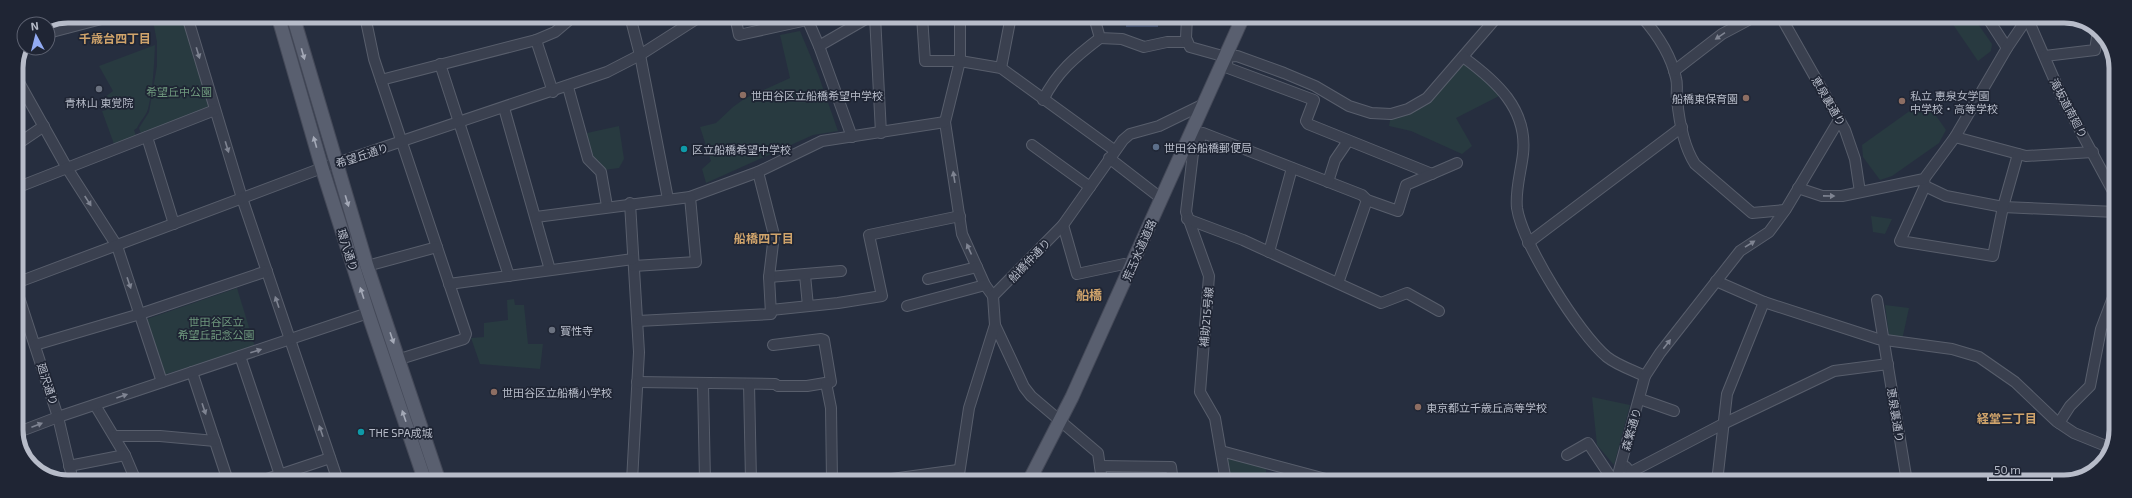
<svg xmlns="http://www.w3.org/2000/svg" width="2132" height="498" font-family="'Exo 2','Noto Sans JP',sans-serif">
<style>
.green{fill:#283a40}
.water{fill:#3d4a67}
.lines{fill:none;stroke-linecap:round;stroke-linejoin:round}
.minor-casing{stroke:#585e6c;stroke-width:12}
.major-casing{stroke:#444958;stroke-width:15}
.minor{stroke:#3a404f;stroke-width:10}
.major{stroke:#595f6f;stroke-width:13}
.oneway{fill:#7f8492}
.oneway2{fill:#a4a9b7}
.worship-dot{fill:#6b7280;stroke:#1f2534;stroke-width:1.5}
.education-dot{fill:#8d6e63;stroke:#1f2534;stroke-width:1.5}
.service-dot{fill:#5c6f8a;stroke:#1f2534;stroke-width:1.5}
.culture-dot{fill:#0f9aa8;stroke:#1f2534;stroke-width:1.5}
.labels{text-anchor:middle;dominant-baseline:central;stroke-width:3.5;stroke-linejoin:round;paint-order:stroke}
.park-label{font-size:11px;fill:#6f997e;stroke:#1f2534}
.poi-label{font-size:11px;fill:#b7bcc9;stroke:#1f2534;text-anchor:start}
.street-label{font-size:11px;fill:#b7bcc9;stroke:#1f2534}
.neighbourhood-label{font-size:12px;font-weight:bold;fill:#d0a46b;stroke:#1f2534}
.quarter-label{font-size:13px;font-weight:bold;fill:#d0a46b;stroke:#1f2534}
.rim{fill:none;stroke:#b7bcc9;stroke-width:5}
</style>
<rect width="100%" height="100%" fill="#262e3f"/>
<g class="green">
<polygon points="152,16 183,16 210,104 207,108 141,134 139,128 149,112 157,66 157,42"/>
<polygon points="1961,17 1973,17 1992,44 1991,51 1978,61 1952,23"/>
<polygon points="800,31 818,74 838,131 813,135 706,183 702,169 711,161 700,127 716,123 733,107 744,99 790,78 780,35"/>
<path d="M155,45C154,66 153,89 148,109C146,116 140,121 137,128L134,130L136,136L114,144L102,111L106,110L105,97L113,91L99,66Z"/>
<polygon points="1463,58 1505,93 1456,118 1472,146 1462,154 1411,131 1389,126 1391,115 1408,111"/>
<polygon points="1925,100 1946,130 1939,143 1892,176 1880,180 1863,157 1862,145"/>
<polygon points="619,126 624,159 619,168 604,170 592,159 585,136 587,133"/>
<polygon points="1871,216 1892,219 1885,234 1873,232"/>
<polygon points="237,288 255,347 163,375 144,320"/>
<polygon points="514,299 515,305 524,305 528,344 543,344 540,369 480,364 471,338 484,337 484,323 508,320 507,300"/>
<polygon points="1885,305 1909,308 1902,340 1893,339 1889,335"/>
<polygon points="1592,397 1630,405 1614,465 1597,445"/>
<polygon points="1222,452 1266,463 1266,482 1247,482 1226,475"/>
</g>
<rect class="water" x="1126" y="17" width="32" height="10"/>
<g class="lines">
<g class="minor-casing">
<g id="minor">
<polyline points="187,16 242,198 338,481"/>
<polyline points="365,16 374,59 466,334 464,339 400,359"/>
<polyline points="630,16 640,55 668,199"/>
<polyline points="735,16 739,35 807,20"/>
<polyline points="806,16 819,46 852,137"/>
<polyline points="875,16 881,133"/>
<polyline points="922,16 925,61 960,61 1001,68 1114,150"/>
<polyline points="960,16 960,61 945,122 962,234 985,285 993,296"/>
<polyline points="1094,17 1100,38 1122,39 1144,47 1167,42 1187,42"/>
<polyline points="1187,17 1186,38 1190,47 1226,57 1237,56 1284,73 1315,86 1349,106 1371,113 1391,114 1408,109 1427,98 1497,17"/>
<path d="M1642,17C1657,34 1671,55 1676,78C1678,85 1676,92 1677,99C1679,120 1684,147 1695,164L1752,213L1785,210"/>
<polyline points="1781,17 1845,130 1855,159 1860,192"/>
<polyline points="1987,17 2007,48"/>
<polyline points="2027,17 2061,95 2116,197"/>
<polyline points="63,18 66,28"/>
<polyline points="48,33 113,16"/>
<polyline points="536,40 553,92"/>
<polyline points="819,46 871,16"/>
<polyline points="2045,56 2095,50 2098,31"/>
<polyline points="1226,57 1228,68 1314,100 1306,121 1308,124 1432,174"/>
<path d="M1463,57C1496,81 1528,109 1523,154C1521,172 1515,190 1517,208C1522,243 1579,334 1607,357C1617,365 1632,370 1645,376"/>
<polyline points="440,64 509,276"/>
<polyline points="1001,68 1011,16"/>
<polyline points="1674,71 1722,34 1754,17"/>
<polyline points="16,77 67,168 117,246 162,382"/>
<polyline points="381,80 536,40 555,32 574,16"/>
<polyline points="568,87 588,159 601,172 607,206"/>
<path d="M1043,100C1057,72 1075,57 1100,38"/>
<polyline points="504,108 550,270"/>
<polyline points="147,137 174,224"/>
<polyline points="1955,137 2026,156 2093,152"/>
<polyline points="16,145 44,126"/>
<polyline points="1032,145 1090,187"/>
<polyline points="1188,151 1193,153 1203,133 1362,195 1367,200 1398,211 1406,185 1457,163"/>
<polyline points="1193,153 1186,212 1209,276 1200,392 1215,418 1226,482"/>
<polyline points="1109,158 1162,199"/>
<polyline points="1924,179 1925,186 1946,196 2003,207 2116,212"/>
<polyline points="1328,182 1335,160 1348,141"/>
<polyline points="1925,186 1900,241 1993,256 2003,207 2018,154"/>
<polyline points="16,188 215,110"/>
<polyline points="1798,188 1822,196 1842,196 1924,179 1955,137 2007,48 2028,17"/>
<polyline points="630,203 639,352 632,481"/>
<polyline points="536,217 690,197 758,172 822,141 945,122"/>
<polyline points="1187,219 1243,240 1381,303 1407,293 1439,311"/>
<polyline points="1063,225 1077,274 1124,264 1132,267"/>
<polyline points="1528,243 1682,127"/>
<polyline points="1269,252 1292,168"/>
<polyline points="367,266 437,247"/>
<polyline points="634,266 696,262 690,197"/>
<polyline points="805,275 808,306"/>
<polyline points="769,277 841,271"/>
<polyline points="928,279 977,267"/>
<polyline points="1716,281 1764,302 1878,339 1952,349 1979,357 2015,382 2056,421 2074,433 2111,448"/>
<polyline points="16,283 322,168 607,72 640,55 701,16"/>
<polyline points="1338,283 1367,200"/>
<polyline points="449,284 633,259"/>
<polyline points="16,288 58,417 73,481"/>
<polyline points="1877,300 1907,482"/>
<polyline points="907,306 985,285"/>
<polyline points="771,310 838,303 882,296 869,235 960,216"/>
<polyline points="638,321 771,314 769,277 774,235 758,172"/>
<polyline points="995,325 1024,387 1031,396 1098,453 1102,481"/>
<polyline points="35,345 140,314 267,271"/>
<polyline points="240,356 280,475"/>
<polyline points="192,372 228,481"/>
<polyline points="637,382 775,384 778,386 807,386 831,382 824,340 821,339 773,345"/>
<polyline points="826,383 831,408 832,481"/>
<polyline points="703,384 705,481"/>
<polyline points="749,384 751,481"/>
<polyline points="1640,399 1674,411"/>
<polyline points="95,405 125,455 136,481"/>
<polyline points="2059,423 2070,406 2090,386 2101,329 2115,292"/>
<polyline points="16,433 58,417 368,313"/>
<polyline points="115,436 160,436 215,441"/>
<polyline points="1221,451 1337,482"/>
<polyline points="1567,455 1588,443 1612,479 1616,481"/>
<polyline points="69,466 125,455"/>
<polyline points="1100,466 1171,467 1173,482"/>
<polyline points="1626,467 1639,482"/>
<polyline points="1631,472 1723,424 1834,371 1888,364"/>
<polyline points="261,481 330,458"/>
<polyline points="877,481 958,470"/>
<polyline points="958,481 969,408 995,325 993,296 1063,225 1123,140 1130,134 1159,126 1204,104"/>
<polyline points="1616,482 1645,376 1660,353 1740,251 1769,232 1786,209 1839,120"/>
<polyline points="1717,482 1727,394 1764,302"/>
</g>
</g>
<g class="major-casing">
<g id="major">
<polyline points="278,16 322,168 368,313 425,481"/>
<polyline points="293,16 367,266 439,481"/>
<polyline points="1029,481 1072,397 1243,17"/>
</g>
</g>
<use href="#minor" class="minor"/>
<use href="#major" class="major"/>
</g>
<defs><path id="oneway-solid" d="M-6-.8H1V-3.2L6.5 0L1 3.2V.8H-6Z"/></defs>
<g class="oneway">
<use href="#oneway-solid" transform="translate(1720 36) rotate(146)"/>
<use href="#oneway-solid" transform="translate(198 53) rotate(73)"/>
<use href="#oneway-solid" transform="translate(227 147) rotate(73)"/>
<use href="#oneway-solid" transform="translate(954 177) rotate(-99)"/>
<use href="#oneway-solid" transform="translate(1829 196) rotate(1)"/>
<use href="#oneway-solid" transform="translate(88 201) rotate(57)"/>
<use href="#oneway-solid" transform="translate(1750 244) rotate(-32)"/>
<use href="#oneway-solid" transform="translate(969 249) rotate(-114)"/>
<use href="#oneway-solid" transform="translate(129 283) rotate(71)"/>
<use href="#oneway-solid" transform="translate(277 302) rotate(-109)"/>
<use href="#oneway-solid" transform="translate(1667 344) rotate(-52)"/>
<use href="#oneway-solid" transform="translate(256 351) rotate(-18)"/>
<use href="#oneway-solid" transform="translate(122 396) rotate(-19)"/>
<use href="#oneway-solid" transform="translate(204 409) rotate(71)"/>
<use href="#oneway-solid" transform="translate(37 425) rotate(-21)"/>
<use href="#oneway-solid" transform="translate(321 431) rotate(-109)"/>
</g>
<g class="oneway2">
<use href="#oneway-solid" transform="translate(303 54) rotate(74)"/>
<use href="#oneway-solid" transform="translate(315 142) rotate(-106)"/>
<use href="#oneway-solid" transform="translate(347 201) rotate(73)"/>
<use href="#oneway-solid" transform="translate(362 293) rotate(-108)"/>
<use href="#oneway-solid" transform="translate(392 338) rotate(71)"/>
<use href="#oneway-solid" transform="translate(404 416) rotate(-109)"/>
</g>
<g class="worship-dot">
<circle cx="99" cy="89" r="4"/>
<circle cx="552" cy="330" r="4"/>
</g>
<g class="education-dot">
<circle cx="743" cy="95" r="4"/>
<circle cx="1746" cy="98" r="4"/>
<circle cx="1902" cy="101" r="4"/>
<circle cx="494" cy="392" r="4"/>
<circle cx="1418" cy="407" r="4"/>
</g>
<circle class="service-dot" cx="1156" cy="147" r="4"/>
<g class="culture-dot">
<circle cx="684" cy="149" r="4"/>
<circle cx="361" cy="432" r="4"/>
</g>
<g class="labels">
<g class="park-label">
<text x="179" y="91">希望丘中公園</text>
<text x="216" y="321">世田谷区立<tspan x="216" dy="13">希望丘記念公園</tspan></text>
</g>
<g class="poi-label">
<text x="751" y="95">世田谷区立船橋希望中学校</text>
<text x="1910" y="95">私立 恵泉女学園<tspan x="1910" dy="13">中学校・高等学校</tspan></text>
<text x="1738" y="98" text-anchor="end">船橋東保育園</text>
<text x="99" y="102" text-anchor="middle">青林山 東覚院</text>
<text x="1164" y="147">世田谷船橋郵便局</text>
<text x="692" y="149">区立船橋希望中学校</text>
<text x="560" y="330">寳性寺</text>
<text x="502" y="392">世田谷区立船橋小学校</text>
<text x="1426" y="407">東京都立千歳丘高等学校</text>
<text x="369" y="432">THE SPA成城</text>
</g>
<g class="street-label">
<text transform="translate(1829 101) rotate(60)">恵泉裏通り</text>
<text transform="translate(2069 108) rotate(62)">滝坂道南廻り</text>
<text transform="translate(362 155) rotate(-18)">希望丘通り</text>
<text transform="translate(348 250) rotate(72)">環八通り</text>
<text transform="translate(1139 250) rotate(-66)">荒玉水道道路</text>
<text transform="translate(1029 260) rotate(-46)">船橋仲通り</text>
<text transform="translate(1206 317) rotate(-85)">補助215号線</text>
<text transform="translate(48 384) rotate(72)">廻沢通り</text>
<text transform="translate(1896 415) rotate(81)">恵泉裏通り</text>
<text transform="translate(1631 429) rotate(-74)">森繁通り</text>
</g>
<g class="neighbourhood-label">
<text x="115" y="38">千歳台四丁目</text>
<text x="764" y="238">船橋四丁目</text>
<text x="2007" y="418">経堂三丁目</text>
</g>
<g class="quarter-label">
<text x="1089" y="295">船橋</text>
</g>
</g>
<path d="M0 0H2132V498H0ZM68 23H2064A45 45 0 0 1 2109 68V430A45 45 0 0 1 2064 475H68A45 45 0 0 1 23 430V68A45 45 0 0 1 68 23Z" fill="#1f2534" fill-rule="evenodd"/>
<path class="rim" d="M68 23H2064A45 45 0 0 1 2109 68V430A45 45 0 0 1 2064 475H68A45 45 0 0 1 23 430V68A45 45 0 0 1 68 23Z"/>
<g transform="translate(36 36) rotate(353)"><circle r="19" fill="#1f2534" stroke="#5c6170"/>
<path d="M0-3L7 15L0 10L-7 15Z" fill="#92abf3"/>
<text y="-6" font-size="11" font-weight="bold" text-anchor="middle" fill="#b7bcc9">N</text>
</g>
<path d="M1988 474v6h64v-6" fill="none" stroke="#b7bcc9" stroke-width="2"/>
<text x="1994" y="474" font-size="12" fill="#b7bcc9" stroke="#1f2534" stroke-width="3" paint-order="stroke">50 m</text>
</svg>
